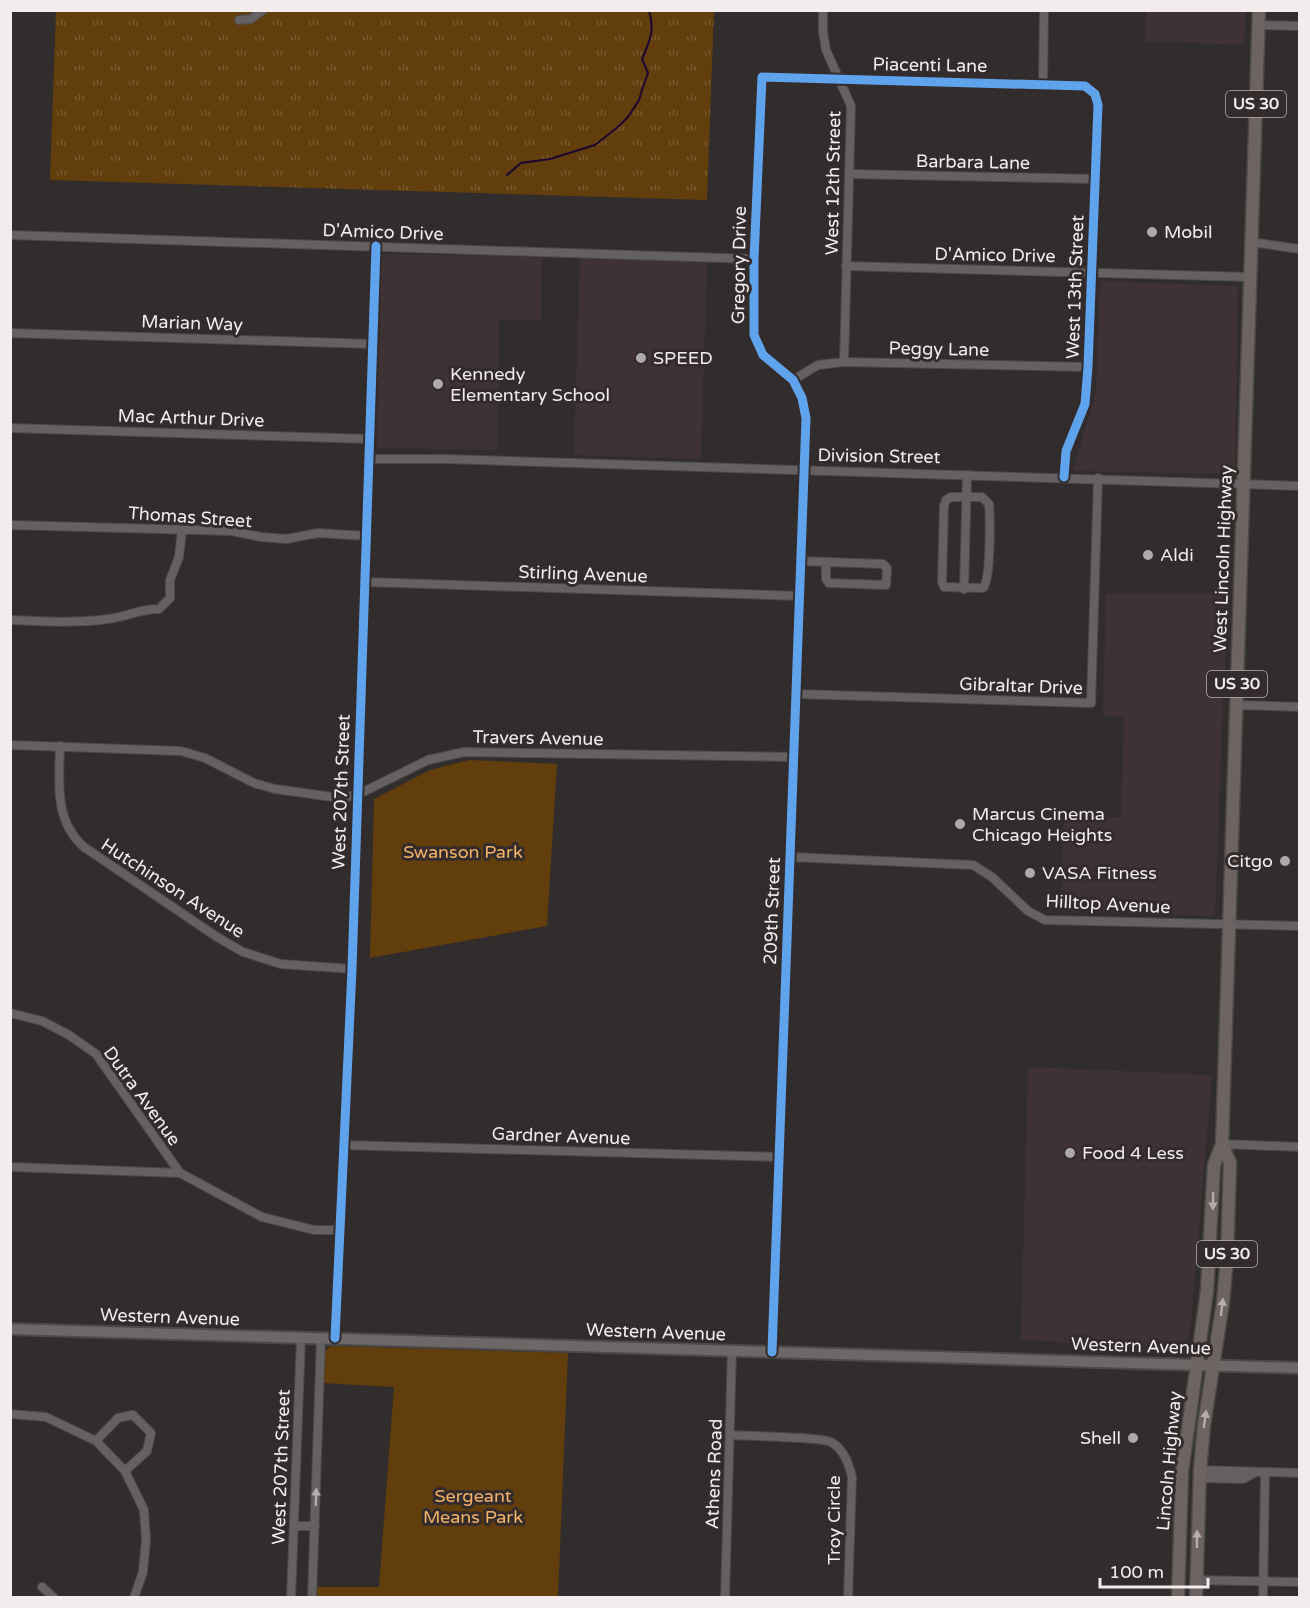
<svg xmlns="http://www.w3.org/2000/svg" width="1310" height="1608" font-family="'Varela Round',sans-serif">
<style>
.built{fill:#3f3234}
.grass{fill:url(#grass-tufts)}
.park{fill:#613e0b}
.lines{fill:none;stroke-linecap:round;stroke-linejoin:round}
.stream{stroke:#1d0632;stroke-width:2}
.minor-casing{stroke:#4c4949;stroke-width:10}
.secondary-casing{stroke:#4c4949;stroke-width:14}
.primary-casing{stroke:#4c4949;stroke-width:15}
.minor{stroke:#656162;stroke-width:8}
.secondary{stroke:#6e6767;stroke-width:10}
.primary{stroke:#6d6361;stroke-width:12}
.cycleway-casing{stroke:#332b2c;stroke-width:13}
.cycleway{stroke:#60a3ed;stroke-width:9}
.oneway{fill:#b6aeae}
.oneway2{fill:#b3adae}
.poi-dot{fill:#aea9aa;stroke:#332b2c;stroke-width:2}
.labels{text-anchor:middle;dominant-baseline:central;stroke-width:6;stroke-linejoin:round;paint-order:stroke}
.shield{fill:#332b2c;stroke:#b9b2b3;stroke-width:1.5}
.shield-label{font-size:16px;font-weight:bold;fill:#f2eced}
.street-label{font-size:18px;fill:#f2eced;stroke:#332b2c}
.poi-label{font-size:18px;fill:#f2eced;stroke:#332b2c;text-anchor:start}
.park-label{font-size:18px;fill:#f4b366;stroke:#332b2c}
</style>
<defs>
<pattern id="grass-tufts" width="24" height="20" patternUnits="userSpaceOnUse" patternTransform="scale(1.5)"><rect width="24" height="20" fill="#613e0b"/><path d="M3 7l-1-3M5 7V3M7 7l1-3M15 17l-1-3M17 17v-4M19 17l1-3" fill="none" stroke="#785a2f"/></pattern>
</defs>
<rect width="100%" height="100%" fill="#312d2d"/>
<g class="built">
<polygon points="1146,11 1246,11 1244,45 1145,41"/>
<polygon points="381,254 542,257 541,320 499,320 497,450 377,448"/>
<polygon points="580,257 707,261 701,459 574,455"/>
<polygon points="1100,281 1238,286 1235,474 1073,471 1096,392"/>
<polygon points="1229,593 1222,722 1215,916 1061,910 1064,816 1121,817 1124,717 1103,715 1106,594"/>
<polygon points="1028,1067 1212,1075 1190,1333 1182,1349 1021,1340"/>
</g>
<polygon class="grass" points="56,11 714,11 707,200 50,180"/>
<g class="park">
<polygon points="469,760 557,764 547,926 370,958 374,799 430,770"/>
<polygon points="330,1346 568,1353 558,1597 317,1598 317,1587 379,1587 394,1387 322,1383 323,1354"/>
</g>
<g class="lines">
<path class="stream" d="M507,175L521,163L550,159L595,145L619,126L628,117L639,100L642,90L648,73L642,59C650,40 655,32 649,10"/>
<g class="minor-casing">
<g id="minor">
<polyline points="823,10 823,32 826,50 851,106 844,362"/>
<polyline points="239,20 251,19 263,10"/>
<polyline points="1258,25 1300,26"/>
<polyline points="1043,84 1044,10"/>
<polyline points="850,174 1096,179"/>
<polyline points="10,235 754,259"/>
<polyline points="1251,242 1300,249"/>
<polyline points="846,266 1250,277"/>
<polyline points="10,333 374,344"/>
<polyline points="793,380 818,365 844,362 1088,367"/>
<polyline points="10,428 370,439"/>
<polyline points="369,459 446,459 1300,486"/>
<path d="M951,497H982L989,504C990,518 991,580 983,588L944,587L942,582L944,506L946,500Z"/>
<polyline points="10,525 232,531 261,537 286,539 318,533 367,536"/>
<polyline points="801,561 883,564 887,568 886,585 829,583 826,579 826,562"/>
<polyline points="366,582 800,596"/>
<polyline points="964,589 967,475"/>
<path d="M10,620C45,621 80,624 114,618C131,615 140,609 159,609L170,598V580L179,557L182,529"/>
<polyline points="797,694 1091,703 1098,478"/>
<polyline points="1237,705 1300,707"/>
<polyline points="10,745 181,751 205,758 254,783 275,789 340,798 357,795 428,760 464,752 794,757"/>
<path d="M60,746C59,782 54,821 84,847L217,937L243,952L281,964L352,969"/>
<polyline points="790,857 973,865 992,877 1028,911 1045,920 1300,926"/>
<polyline points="10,1013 42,1021 69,1035 96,1054 180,1173"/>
<polyline points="1222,1144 1300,1147"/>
<polyline points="342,1145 778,1157"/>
<polyline points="10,1167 180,1173 262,1217 314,1230 339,1230"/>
<polyline points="335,1338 352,969 376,246"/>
<polyline points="772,1352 806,418 802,398 793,380 763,355 754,335 754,259 762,77 1085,86 1095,94 1098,105 1088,367 1085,404 1066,451 1064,477"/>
<polyline points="10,1414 46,1417 96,1441 125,1471 144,1510 146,1540 143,1572 134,1598"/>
<path d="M730,1435C746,1436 823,1437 831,1442C844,1449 849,1464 852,1477L848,1598"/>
<polyline points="96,1441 118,1418 133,1415 151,1433 147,1451 125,1471"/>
<polyline points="1200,1470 1300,1473"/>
<polyline points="1199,1478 1243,1479 1256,1472"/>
<polyline points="294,1526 315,1526"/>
<polyline points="1196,1580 1300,1582"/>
<polyline points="42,1587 54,1598"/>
<polyline points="291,1598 301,1338"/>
<polyline points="312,1598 321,1338"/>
<polyline points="725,1598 732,1350"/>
<polyline points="1263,1598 1265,1472"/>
</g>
</g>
<g class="secondary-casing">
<polyline id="secondary" points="10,1329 1300,1368"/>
</g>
<g class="primary-casing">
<g id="primary">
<polyline points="1178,1598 1182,1472 1207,1291 1214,1165 1222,1144 1259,10"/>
<polyline points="1196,1598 1200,1470 1204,1425 1223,1302 1227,1258 1230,1163 1222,1144"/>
</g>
</g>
<use href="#minor" class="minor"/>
<use href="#secondary" class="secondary"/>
<use href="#primary" class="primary"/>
<g class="cycleway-casing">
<g id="cycleway">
<polyline points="335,1338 352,969 376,246"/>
<polyline points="772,1352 806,418 802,398 793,380 763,355 754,335 754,259 762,77 1085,86 1095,94 1098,105 1088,367 1085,404 1066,451 1064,477"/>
</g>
</g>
<use href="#cycleway" class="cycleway"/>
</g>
<defs><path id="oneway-solid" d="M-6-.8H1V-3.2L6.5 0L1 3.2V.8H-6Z" transform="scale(1.5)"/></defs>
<g class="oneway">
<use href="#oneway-solid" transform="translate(1213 1201) rotate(91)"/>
<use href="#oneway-solid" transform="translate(1222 1307) rotate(-83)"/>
<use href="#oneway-solid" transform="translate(1205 1419) rotate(-82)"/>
<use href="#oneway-solid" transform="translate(1197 1539) rotate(-89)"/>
</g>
<use class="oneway2" href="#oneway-solid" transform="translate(316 1497) rotate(-88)"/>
<g class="poi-dot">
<circle cx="1152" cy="232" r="6"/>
<circle cx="641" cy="358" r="6"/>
<circle cx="438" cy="384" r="6"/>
<circle cx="1148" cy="555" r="6"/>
<circle cx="960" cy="824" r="6"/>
<circle cx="1285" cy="861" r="6"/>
<circle cx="1030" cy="873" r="6"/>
<circle cx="1070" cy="1153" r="6"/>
<circle cx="1133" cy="1438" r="6"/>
</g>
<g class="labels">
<g class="shield">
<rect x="1226" y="91" width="60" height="26" rx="4.5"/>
<rect x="1207" y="671" width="60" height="26" rx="4.5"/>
<rect x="1197" y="1241" width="60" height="26" rx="4.5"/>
</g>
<g class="shield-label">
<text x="1256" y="104">US 30</text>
<text x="1237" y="684">US 30</text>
<text x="1227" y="1254">US 30</text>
</g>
<g class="street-label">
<text transform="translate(930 65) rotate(1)">Piacenti Lane</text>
<text transform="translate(973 162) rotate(1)">Barbara Lane</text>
<text transform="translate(833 183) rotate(-89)">West 12th Street</text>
<text transform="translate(383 232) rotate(2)">D'Amico Drive</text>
<text transform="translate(995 255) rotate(1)">D'Amico Drive</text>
<text transform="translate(739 265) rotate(-89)">Gregory Drive</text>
<text transform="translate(1075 287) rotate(-88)">West 13th Street</text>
<text transform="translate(192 323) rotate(2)">Marian Way</text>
<text transform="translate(939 349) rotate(1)">Peggy Lane</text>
<text transform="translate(191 418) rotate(2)">Mac Arthur Drive</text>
<text transform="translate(879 456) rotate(1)">Division Street</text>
<text transform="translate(190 517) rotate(4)">Thomas Street</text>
<text transform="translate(1223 559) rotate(-88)">West Lincoln Highway</text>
<text transform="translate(583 574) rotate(2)">Stirling Avenue</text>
<text transform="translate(1021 686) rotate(2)">Gibraltar Drive</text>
<text transform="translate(538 738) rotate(1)">Travers Avenue</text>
<text transform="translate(341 792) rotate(-88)">West 207th Street</text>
<text transform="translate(173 888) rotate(33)">Hutchinson Avenue</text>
<text transform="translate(1108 904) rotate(3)">Hilltop Avenue</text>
<text transform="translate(772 911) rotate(-88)">209th Street</text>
<text transform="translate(142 1096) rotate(54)">Dutra Avenue</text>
<text transform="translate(561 1136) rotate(2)">Gardner Avenue</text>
<text transform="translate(170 1317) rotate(2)">Western Avenue</text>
<text transform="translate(656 1332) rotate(2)">Western Avenue</text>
<text transform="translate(1141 1346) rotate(2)">Western Avenue</text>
<text transform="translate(1169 1461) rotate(-85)">Lincoln Highway</text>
<text transform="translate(281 1467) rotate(-88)">West 207th Street</text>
<text transform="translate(714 1474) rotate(-88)">Athens Road</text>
<text transform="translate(834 1520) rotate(-90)">Troy Circle</text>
</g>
<g class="poi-label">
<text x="1164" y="232">Mobil</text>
<text x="653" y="358">SPEED</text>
<text x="450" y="374">Kennedy<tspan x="450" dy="21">Elementary School</tspan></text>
<text x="1160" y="555">Aldi</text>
<text x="972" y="814">Marcus Cinema<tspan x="972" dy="21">Chicago Heights</tspan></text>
<text x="1273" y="861" text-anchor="end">Citgo</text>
<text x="1042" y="873">VASA Fitness</text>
<text x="1082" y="1153">Food 4 Less</text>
<text x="1121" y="1438" text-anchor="end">Shell</text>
</g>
<g class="park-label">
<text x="463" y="852">Swanson Park</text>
<text x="473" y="1496">Sergeant<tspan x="473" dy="21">Means Park</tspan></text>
</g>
</g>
<rect width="1310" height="1608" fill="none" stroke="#f2eced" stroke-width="24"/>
<path d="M1100 1578v9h108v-9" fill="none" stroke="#f2eced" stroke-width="3"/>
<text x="1109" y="1578" font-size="18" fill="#f2eced" stroke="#332b2c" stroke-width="4.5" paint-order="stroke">100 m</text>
</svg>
